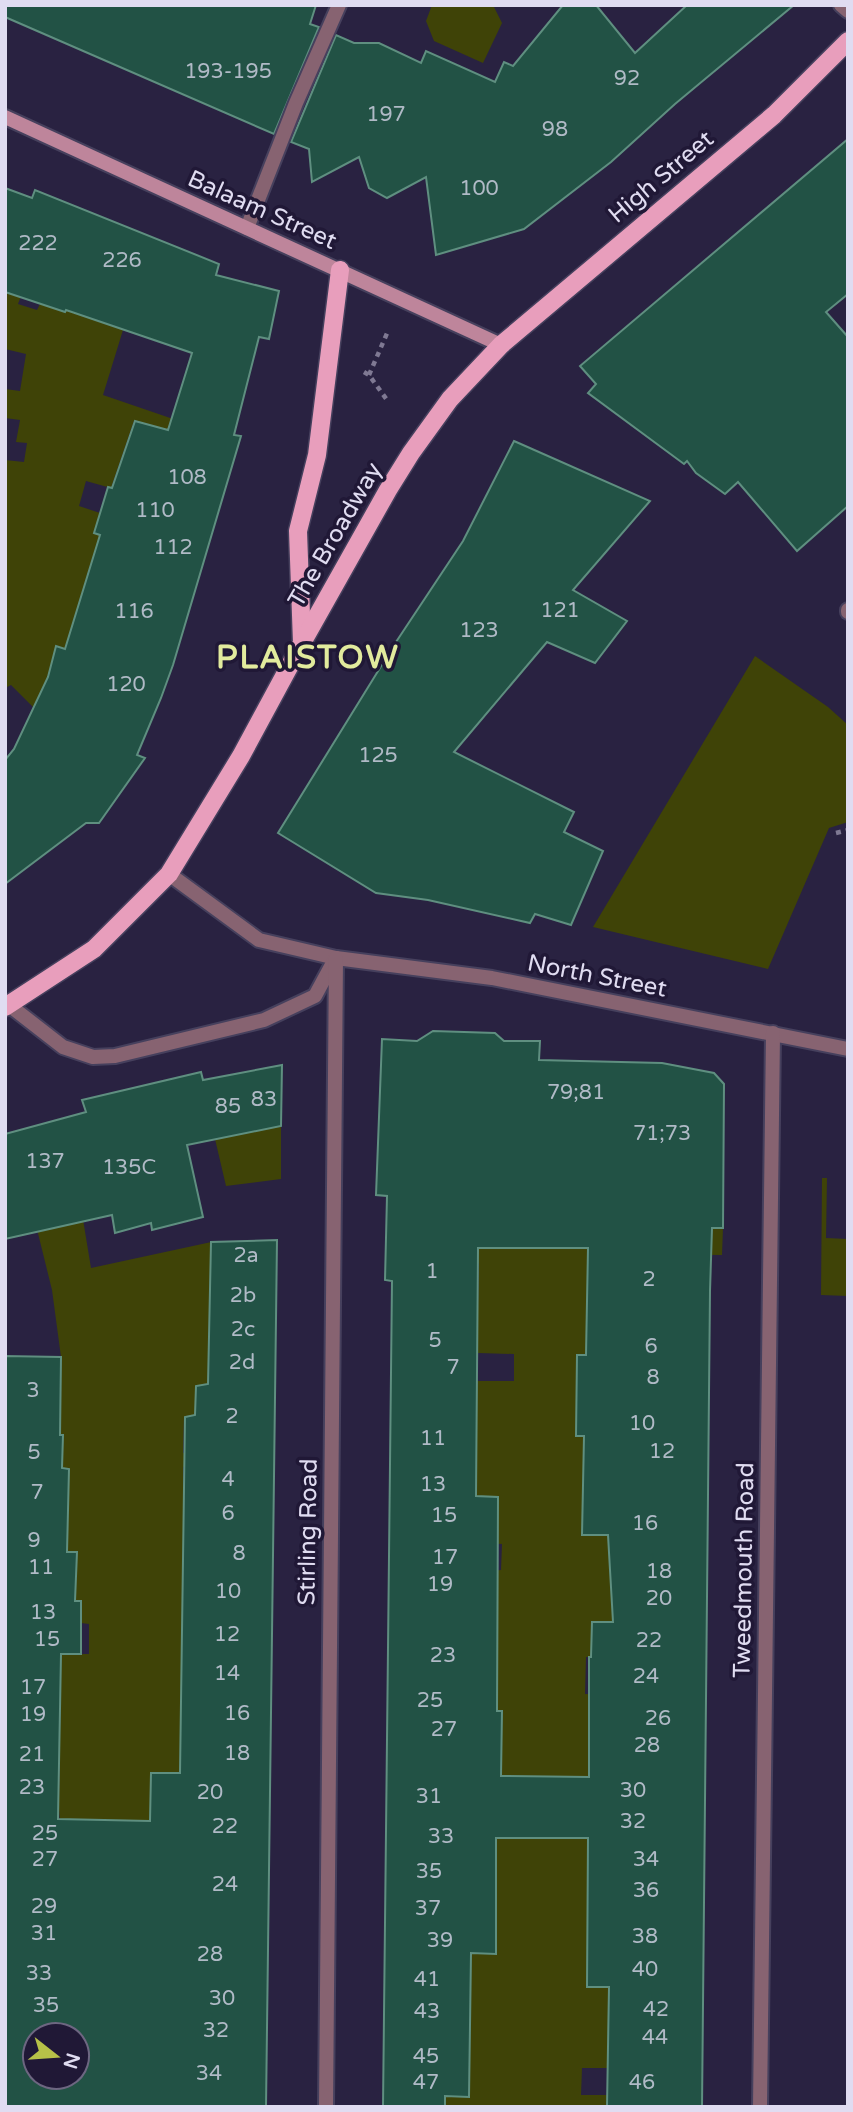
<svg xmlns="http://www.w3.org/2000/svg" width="853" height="2112" font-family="'Varela Round',sans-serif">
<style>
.green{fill:#3f4307}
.building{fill:#225245;stroke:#5f8f80;stroke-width:2;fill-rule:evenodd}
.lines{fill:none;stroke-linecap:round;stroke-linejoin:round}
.service-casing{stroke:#46405d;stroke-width:18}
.minor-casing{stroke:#46405d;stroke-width:18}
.secondary-casing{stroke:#46405d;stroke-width:18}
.primary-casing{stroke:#46405d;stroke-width:21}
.path{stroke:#7f7993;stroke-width:4.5;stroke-dasharray:5 5;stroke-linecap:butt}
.service{stroke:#876371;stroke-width:14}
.minor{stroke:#876371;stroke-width:14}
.secondary{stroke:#be859b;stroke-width:14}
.primary{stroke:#e89ebc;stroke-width:18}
.labels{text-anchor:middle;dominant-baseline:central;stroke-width:7;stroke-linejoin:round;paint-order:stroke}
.number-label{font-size:21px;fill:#b0bac6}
.street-label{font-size:24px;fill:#e0dcf1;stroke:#201836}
.district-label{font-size:32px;font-weight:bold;letter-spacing:2px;fill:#e2eb9d;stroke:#201836}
</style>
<rect width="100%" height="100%" fill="#292241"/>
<g class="green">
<polygon points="432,5 493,5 502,23 483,63 434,41 426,21"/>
<polygon points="5,250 33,264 18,304 37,310 40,304 78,277 95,320 123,330 103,395 179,421 177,432 134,421 111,488 86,481 79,506 100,513 94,533 141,548 134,572 92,559 78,606 70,651 56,646 95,687 34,708 11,685 5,688 5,460 24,462 27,443 16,442 20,420 5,418 5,389 20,391 26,354 5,349"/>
<polygon points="755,656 828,707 848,725 848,822 829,828 768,969 593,927"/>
<polygon points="281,1126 281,1179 226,1186 215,1139"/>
<polygon points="822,1178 827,1178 826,1238 848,1239 848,1296 821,1295"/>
<polygon points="78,1189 91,1268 216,1241 209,1384 196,1386 195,1415 184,1417 183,1453 207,1453 206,1466 183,1467 183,1654 204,1773 151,1773 151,1811 181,1812 77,2077 77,2035 59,1809 35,1808 35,1800 59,1800 60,1736 37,1735 36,1728 60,1728 61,1675 37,1654 89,1654 89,1624 81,1623 81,1601 38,1600 38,1582 76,1582 77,1552 63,1552 39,1516 68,1516 69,1470 62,1468 63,1435 32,1435 60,1423 61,1357 52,1290 30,1201"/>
<polygon points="681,1227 723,1228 722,1255 616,1254 617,1291 577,1410 576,1436 616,1436 582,1512 582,1534 638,1535 636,1622 592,1622 591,1657 586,1657 585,1694 635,1695 589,1733 589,1756 635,1757 635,1777 561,1777 561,1838 588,1838 587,1987 633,1987 632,2068 582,2068 581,2095 607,2095 607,2107 445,2107 445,2096 469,2096 470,2045 446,1953 495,1954 472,1854 496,1854 496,1819 473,1711 448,1668 497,1667 498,1643 491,1571 501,1570 502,1544 476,1543 475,1533 498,1534 498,1497 476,1496 476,1472 452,1381 514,1381 514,1354 478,1353 478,1329 452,1328 451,1307 478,1307 479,1263 450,1262 449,1248 549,1248"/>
</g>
<g class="building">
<polygon points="5,5 316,5 310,24 319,27 274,134 5,17"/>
<polygon points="563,5 596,5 635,53 687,5 794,5 675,104 611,162 524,229 436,255 426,177 387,198 369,188 359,157 312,182 309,149 291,142 336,35 354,43 379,43 421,63 426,51 495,82 504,62 513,66"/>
<polygon points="848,139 848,294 826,312 848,337 848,506 797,551 738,482 725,494 696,473 687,461 684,464 588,393 596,384 580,366"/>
<polygon points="5,188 32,198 35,190 219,264 216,275 279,291 269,339 259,337 234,435 241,436 173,665 161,698 137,755 145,758 99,823 86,823 5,884 5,760 14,749 48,677 56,646 65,649 100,535 94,533 108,487 112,488 135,421 168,430 192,353 66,310 65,312 5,292"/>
<polygon points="514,441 650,501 573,590 627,621 595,663 547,642 454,752 574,812 564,832 603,851 571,925 535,914 530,923 428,900 376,893 278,833 396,642 463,541"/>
<path d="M433,1031L495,1033L504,1041H540L539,1060L662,1063L714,1073L724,1084L723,1228H712L710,1291L702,2107H607L609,1987H587L588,1838H496V1954L471,1953L469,2097L445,2096V2107H383L392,1281L385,1280L387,1196L376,1195L382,1039L417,1041ZM478,1248H588L586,1355H577L576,1436H584L582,1535H608L613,1622H592L591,1657H589V1777L501,1776L502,1711H497L498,1497L476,1496Z"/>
<polygon points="282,1065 281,1126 187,1145 203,1217 152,1230 151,1223 115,1233 112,1215 5,1239 5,1134 86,1112 82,1100 201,1072 203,1080"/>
<path d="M277,1240L266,2107H5V1356L61,1357L60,1435H63L62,1468L69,1469L67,1552H77L75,1601H81V1654H61L58,1819L150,1821L151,1773H180L185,1417L195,1415L196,1386L208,1384L211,1242ZM35,2035H77V2077H35Z"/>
</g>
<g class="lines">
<g class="service-casing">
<g id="service">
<polyline points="841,5 848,11"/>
<polyline points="247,228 296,103 339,5"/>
<polyline points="848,610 848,612"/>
</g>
</g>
<g class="minor-casing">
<g id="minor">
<polyline points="169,874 259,940 336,958 492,978 848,1049"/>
<polyline points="9,1005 63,1047 93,1057 115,1056 264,1020 315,996 335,959"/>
<polyline points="326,2107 336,958"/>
<polyline points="760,2107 773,1033"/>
</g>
</g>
<g class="secondary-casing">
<polyline id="secondary" points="5,117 501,345"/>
</g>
<g class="primary-casing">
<g id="primary">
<polyline points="302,643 298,531 317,455 340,270"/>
<polyline points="5,1007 94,949 169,874 241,756 302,643 388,490 411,453 450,399 501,345 774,115 848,41"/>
</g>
</g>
<g class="path">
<polyline points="364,372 369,375 387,400"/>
<polyline points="369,375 388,331"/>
<polyline points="836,833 848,830"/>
</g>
<use href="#service" class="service"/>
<use href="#minor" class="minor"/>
<use href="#secondary" class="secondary"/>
<use href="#primary" class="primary"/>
</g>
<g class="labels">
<g class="number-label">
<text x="228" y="71">193-195</text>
<text x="627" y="78">92</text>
<text x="386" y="114">197</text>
<text x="555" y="129">98</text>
<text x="479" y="188">100</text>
<text x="38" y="243">222</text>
<text x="122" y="260">226</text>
<text x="187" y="477">108</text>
<text x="155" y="510">110</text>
<text x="173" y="547">112</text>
<text x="560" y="610">121</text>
<text x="134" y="611">116</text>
<text x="479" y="630">123</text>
<text x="126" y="684">120</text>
<text x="378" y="755">125</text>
<text x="576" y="1092">79;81</text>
<text x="264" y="1099">83</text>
<text x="228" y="1106">85</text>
<text x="662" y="1133">71;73</text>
<text x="45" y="1161">137</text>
<text x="129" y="1167">135C</text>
<text x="246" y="1255">2a</text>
<text x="432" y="1271">1</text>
<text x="649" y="1279">2</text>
<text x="243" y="1295">2b</text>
<text x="243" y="1329">2c</text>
<text x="435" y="1340">5</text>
<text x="651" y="1346">6</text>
<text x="242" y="1362">2d</text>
<text x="453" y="1367">7</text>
<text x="653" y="1377">8</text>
<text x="33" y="1390">3</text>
<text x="232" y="1416">2</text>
<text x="642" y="1423">10</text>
<text x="433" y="1438">11</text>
<text x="662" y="1451">12</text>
<text x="34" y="1452">5</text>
<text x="228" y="1479">4</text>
<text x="433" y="1484">13</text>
<text x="37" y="1492">7</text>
<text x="228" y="1513">6</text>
<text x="444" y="1515">15</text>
<text x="645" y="1523">16</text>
<text x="34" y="1540">9</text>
<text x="239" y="1553">8</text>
<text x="445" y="1557">17</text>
<text x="41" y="1567">11</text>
<text x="659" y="1571">18</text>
<text x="440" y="1584">19</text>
<text x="228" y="1591">10</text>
<text x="659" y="1598">20</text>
<text x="43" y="1612">13</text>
<text x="227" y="1634">12</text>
<text x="47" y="1639">15</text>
<text x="649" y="1640">22</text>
<text x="443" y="1655">23</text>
<text x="227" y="1673">14</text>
<text x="646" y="1676">24</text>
<text x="33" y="1687">17</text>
<text x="430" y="1700">25</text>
<text x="237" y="1713">16</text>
<text x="33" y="1714">19</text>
<text x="658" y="1718">26</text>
<text x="444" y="1729">27</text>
<text x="647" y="1745">28</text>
<text x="237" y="1753">18</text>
<text x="32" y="1754">21</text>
<text x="32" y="1787">23</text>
<text x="633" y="1790">30</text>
<text x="210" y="1792">20</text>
<text x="429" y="1796">31</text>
<text x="633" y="1821">32</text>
<text x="225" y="1826">22</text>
<text x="45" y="1833">25</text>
<text x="441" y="1836">33</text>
<text x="45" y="1859">27</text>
<text x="646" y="1859">34</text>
<text x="429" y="1871">35</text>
<text x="225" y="1884">24</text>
<text x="646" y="1890">36</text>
<text x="44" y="1906">29</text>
<text x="428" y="1908">37</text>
<text x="44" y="1933">31</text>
<text x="645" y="1936">38</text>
<text x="440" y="1940">39</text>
<text x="210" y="1954">28</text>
<text x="645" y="1969">40</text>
<text x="39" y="1973">33</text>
<text x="427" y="1979">41</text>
<text x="222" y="1998">30</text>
<text x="46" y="2005">35</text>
<text x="656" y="2009">42</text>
<text x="427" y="2011">43</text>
<text x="216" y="2030">32</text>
<text x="655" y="2037">44</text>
<text x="426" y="2056">45</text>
<text x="209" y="2073">34</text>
<text x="426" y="2082">47</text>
<text x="642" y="2082">46</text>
</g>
<g class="street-label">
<text transform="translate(661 177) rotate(-40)">High Street</text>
<text transform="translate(262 210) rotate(24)">Balaam Street</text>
<text transform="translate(335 535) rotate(-60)">The Broadway</text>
<text transform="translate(597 976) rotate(11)">North Street</text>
<text transform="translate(308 1532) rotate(-89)">Stirling Road</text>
<text transform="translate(744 1570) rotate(-89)">Tweedmouth Road</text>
</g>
<g class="district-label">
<text x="308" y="658">PLAISTOW</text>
</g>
</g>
<rect width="853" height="2112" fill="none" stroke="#e0dcf1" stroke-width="14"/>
<g transform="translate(56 2056) rotate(107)"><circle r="33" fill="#201836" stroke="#6d6681" stroke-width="2"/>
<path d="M0-5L12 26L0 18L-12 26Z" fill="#b7c148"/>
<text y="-10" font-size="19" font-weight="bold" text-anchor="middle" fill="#e0dcf1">N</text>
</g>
</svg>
